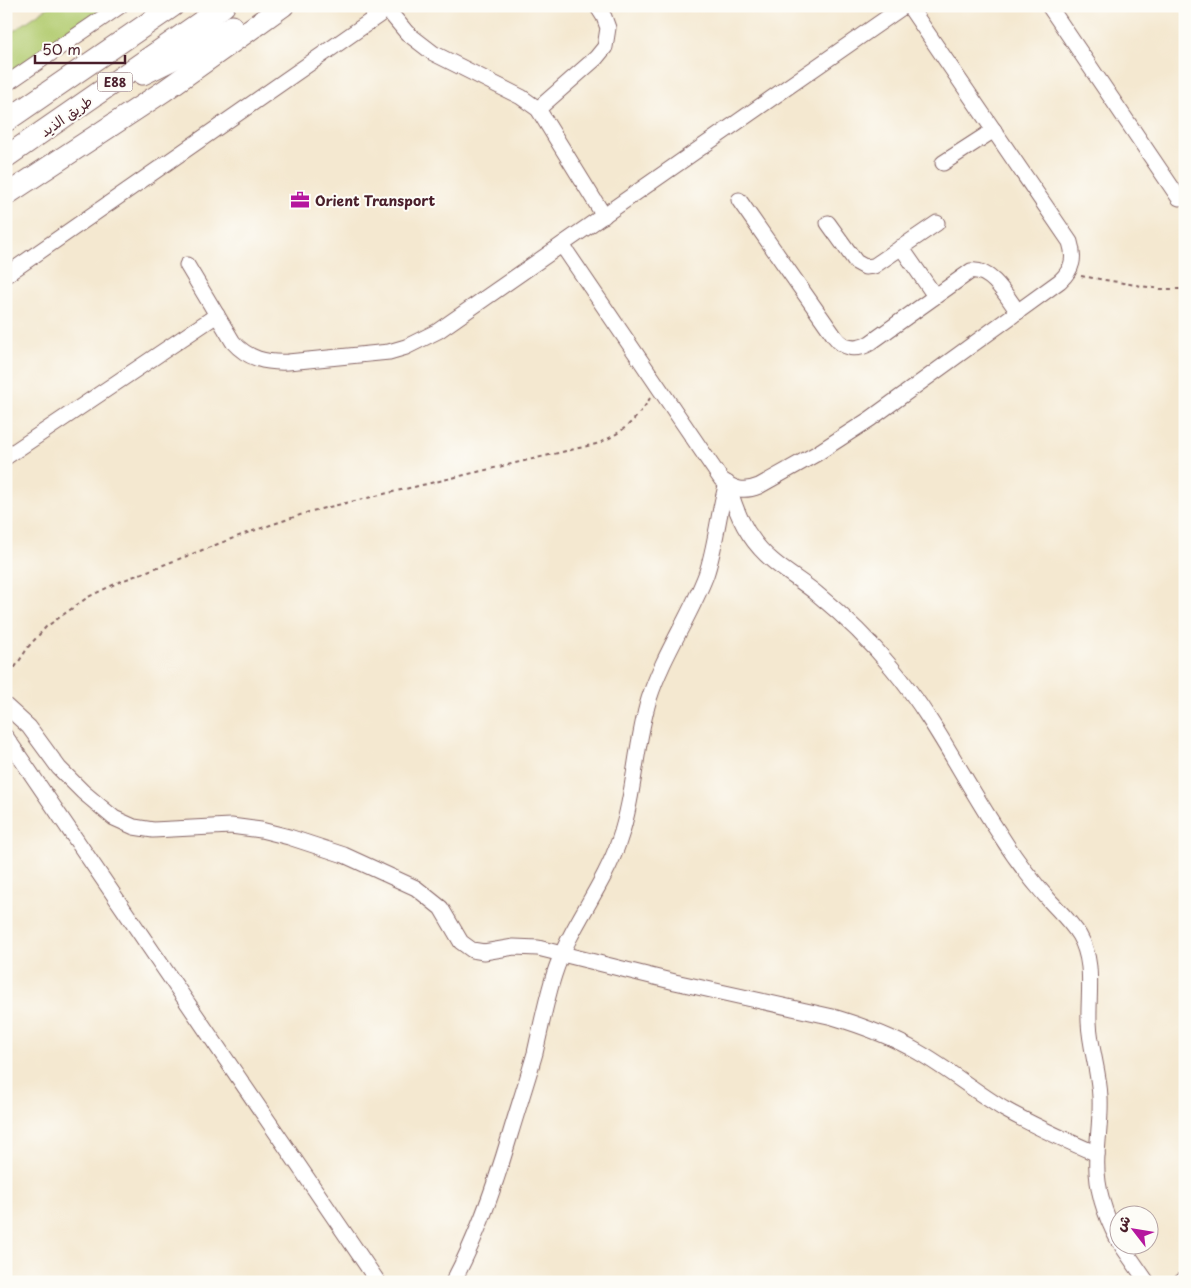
<svg xmlns="http://www.w3.org/2000/svg" width="1191" height="1288" font-family="'Playpen Sans','Playpen Sans Arabic',sans-serif">
<style>
.green{fill:#b3cc71;stroke:#7e764e}
.lines{fill:none;stroke-linecap:round;stroke-linejoin:round}
.minor-casing{stroke:#866565;stroke-width:17}
.highway-casing{stroke:#866565;stroke-width:23}
.path{stroke:#866565;stroke-width:2;stroke-dasharray:4 4;stroke-linecap:butt}
.minor{stroke:#fff;stroke-width:15}
.highway{stroke:#fff;stroke-width:21}
.labels{text-anchor:middle;dominant-baseline:central;stroke-width:4;stroke-linejoin:round;paint-order:stroke}
.shield{fill:#fdfcf7;stroke:#806168;stroke-width:1}
.shield-label{font-size:12px;font-weight:bold;fill:#4a1f2b}
.street-label{font-size:14px;fill:#4a1f2b;stroke:#fdfcf7}
.poi-label{font-size:14px;font-weight:bold;fill:#4a1f2b;stroke:#fdfcf7;text-anchor:start}
</style>
<rect width="100%" height="100%" fill="#fdfcf7"/>
<filter id="ink" filterUnits="userSpaceOnUse"><feTurbulence type="fractalNoise" baseFrequency=".02" numOctaves="2"/><feDisplacementMap in="SourceGraphic" scale="10" xChannelSelector="R" yChannelSelector="G"/><feConvolveMatrix kernelMatrix="1 2 1 2 8 2 1 2 1" color-interpolation-filters="sRGB"/></filter>
<filter id="wash" filterUnits="userSpaceOnUse"><feTurbulence type="fractalNoise" baseFrequency=".0096" numOctaves="4" result="noise"/><feDisplacementMap in="SourceGraphic" scale="20" xChannelSelector="R" yChannelSelector="G"/><feGaussianBlur stdDeviation="1.12" result="paint"/><feColorMatrix in="noise" values="0 0 0 0 0 0 0 0 0 0 0 0 0 0 0 0 0 1.4 0 .05"/><feComposite in="paint" operator="in"/></filter>
<g filter="url(#wash)">
<rect width="100%" height="100%" fill="#f4e8d0"/>
<polygon class="green" points="50,6 106,6 6,76 6,36"/>
</g>
<g filter="url(#ink)">
<g class="lines">
<g class="minor-casing">
<g id="minor">
<polyline points="1049,6 1179,198"/>
<polyline points="387,9 407,33 433,53 521,97 538,109 604,216"/>
<polyline points="6,84 120,6"/>
<polyline points="538,109 596,58 605,47 608,28 604,17 597,6"/>
<polyline points="943,163 994,130"/>
<path d="M739,200L835,337C844,349 857,351 870,343L971,271C991,268 1007,297 1018,312"/>
<polyline points="828,223 856,262 865,267 874,266 937,223"/>
<path d="M562,245L721,479C734,490 744,492 759,486L816,454L870,419L1060,281C1073,269 1075,258 1070,242L909,6"/>
<polyline points="901,247 935,296"/>
<path d="M187,265L233,342C248,359 266,363 288,362L389,352L406,347L438,331L904,6"/>
<polyline points="6,275 392,6"/>
<polyline points="6,457 217,315"/>
<path d="M729,486C736,515 750,542 773,561C787,573 803,582 816,593C844,616 870,641 892,668C935,719 963,779 999,833C1014,857 1031,880 1050,901C1060,912 1071,922 1079,935C1095,962 1088,993 1089,1022C1090,1048 1099,1071 1100,1097C1101,1117 1098,1135 1097,1155C1095,1184 1104,1214 1118,1240"/>
<path d="M6,706L29,727L59,768L83,792L114,818L134,827L153,830L231,826L261,830L289,837L344,855L416,888L441,908L461,942L472,950L484,952L514,947L538,948L675,982L833,1017C863,1026 891,1036 918,1052C948,1069 974,1091 1004,1109C1034,1126 1065,1140 1097,1154"/>
<polyline points="6,737 378,1282"/>
<polyline points="1122,1246 1147,1282"/>
<path d="M453,1282C478,1235 495,1186 510,1135C518,1108 527,1081 535,1053C541,1027 546,1000 554,975C569,927 603,888 619,841C635,795 635,745 649,699C663,655 690,617 706,575C716,546 718,513 727,483"/>
<polyline points="1181,1282 1185,1279"/>
</g>
</g>
<g class="highway-casing">
<g id="highway">
<polyline points="143,74 192,50 232,26"/>
<polyline points="6,121 173,6"/>
<polyline points="6,157 224,6"/>
<polyline points="6,195 164,91 283,6"/>
</g>
</g>
<g class="path">
<polyline points="1081,276 1160,289 1185,289"/>
<path d="M6,681L29,646L46,627L88,597L119,582L244,534L312,511L596,444C620,435 637,420 650,398"/>
</g>
<use href="#minor" class="minor"/>
<use href="#highway" class="highway"/>
</g>
</g>
<defs>
<g id="office-bare" transform="scale(1.5)"><path d="M-6-3h4V-5.5h4V-3h4V5H-6ZM-1-4.5V-3h2v-1.5ZM-6 0V1H6V0Z" fill="#b5179e" stroke="#fdfcf7" stroke-width="2.5" paint-order="stroke"/></g>
</defs>
<g fill-rule="evenodd">
<use href="#office-bare" x="300" y="200"/>
</g>
<g class="labels">
<rect class="shield" x="97.5" y="72.5" width="35" height="19" rx="4"/>
<g class="shield-label">
<text x="115" y="82">E88</text>
</g>
<g class="street-label">
<text transform="translate(66 116) rotate(-35)">طريق الذيد</text>
</g>
<g class="poi-label">
<text x="315" y="200">Orient Transport</text>
</g>
</g>
<rect width="1191" height="1288" fill="none" stroke="#fdfcf7" stroke-width="25"/>
<g transform="translate(1134 1230) rotate(301)"><circle r="24" fill="#fdfcf7" stroke="#b5a4a5"/>
<path d="M0-4L9 19L0 12L-9 19Z" fill="#b5179e"/>
<text y="-8" font-size="14" font-weight="bold" text-anchor="middle" fill="#4a1f2b">ش</text>
</g>
<path d="M35 55v8h90v-8" fill="none" stroke="#4a1f2b" stroke-width="2.5"/>
<text x="42" y="55" font-size="15" fill="#4a1f2b" stroke="#fdfcf7" stroke-width="4" paint-order="stroke">50 m</text>
</svg>
